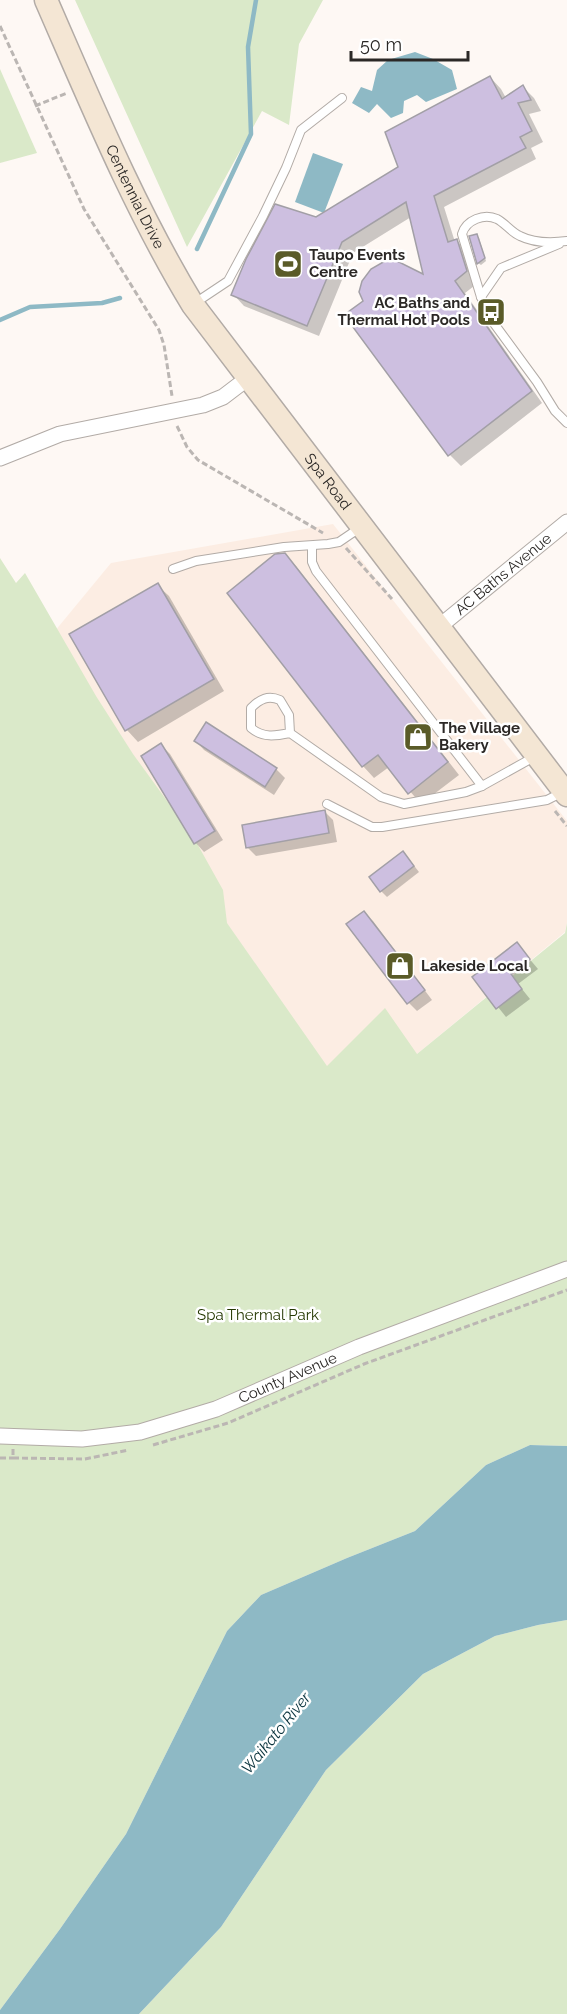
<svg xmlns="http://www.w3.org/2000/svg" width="567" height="2014" font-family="Raleway,sans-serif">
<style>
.built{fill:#fcede3}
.green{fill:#dae9c9}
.water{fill:#8eb9c5}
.shadow{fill:#0003}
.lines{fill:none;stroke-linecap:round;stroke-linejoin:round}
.stream{stroke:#8eb9c5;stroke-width:4.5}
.building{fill:#cdbfe0;stroke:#a29fa6;stroke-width:1.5}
.service-casing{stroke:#b2aba6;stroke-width:10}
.minor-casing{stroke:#b2aba6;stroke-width:17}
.secondary-casing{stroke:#b2aba6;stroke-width:25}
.path{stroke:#bbb6b3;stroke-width:3;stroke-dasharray:6 3;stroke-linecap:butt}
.service{stroke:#fff;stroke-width:8}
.minor{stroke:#fff;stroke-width:15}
.secondary{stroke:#f4e6d4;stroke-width:22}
.labels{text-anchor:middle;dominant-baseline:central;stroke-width:5;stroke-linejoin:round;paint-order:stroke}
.street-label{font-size:15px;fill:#2b2826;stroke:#fff}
.poi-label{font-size:15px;font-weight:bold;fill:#2b2826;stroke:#fff;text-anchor:start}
.park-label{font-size:15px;fill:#253802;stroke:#fff}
.water-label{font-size:16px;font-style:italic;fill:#08323c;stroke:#fff}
</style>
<rect width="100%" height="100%" fill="#fef8f4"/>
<polygon class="built" points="333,524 567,821 567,923 565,932 417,1054 327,1067 181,858 50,637 111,563"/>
<g class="green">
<polygon points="75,0 323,0 299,44 289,125 262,111 187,247"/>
<polygon points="0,69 37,153 0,163"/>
<polygon points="0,558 16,583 25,573 96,696 133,754 194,838 223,890 227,923 327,1066 385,1008 417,1054 565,933 567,923 567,1446 530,1445 486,1465 415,1531 347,1558 261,1595 227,1631 126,1834 60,1929 0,2010"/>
<polygon points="567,1620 567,2014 139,2014 221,1927 326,1770 423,1674 495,1636 538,1625"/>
</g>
<g class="water">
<polygon points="415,52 433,59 452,70 457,89 426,102 417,95 404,101 403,113 391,118 377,104 369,113 352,103 361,87 372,91 377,70 388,60"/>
<polygon points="313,153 343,164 324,213 295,202"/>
<polygon points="530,1445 567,1446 567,1620 538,1625 495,1636 423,1674 326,1770 221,1927 139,2014 0,2014 0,2010 60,1929 126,1834 227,1631 261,1595 347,1558 415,1531 486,1465"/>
</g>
<g class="shadow">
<polygon points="490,77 501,89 506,98 523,87 534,98 541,111 529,114 543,142 531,148 536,159 444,207 455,242 457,241 468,252 478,283 465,293 542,403 461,466 450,455 425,277 411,217 353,253 319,336 244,306 233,294 316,218 400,167"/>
<polygon points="476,235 479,238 486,261 481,265 478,263"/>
<polygon points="284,555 296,566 459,775 421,804 389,767 374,778 363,766 229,593"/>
<polygon points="157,585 169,596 224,691 138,742 127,730"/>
<polygon points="196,741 276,769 285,778 274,795 204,750"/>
<polygon points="161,745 170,754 223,840 204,852 196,843"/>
<polygon points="324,811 333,820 337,842 256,856 247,847"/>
<polygon points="408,858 419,872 387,897 381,891"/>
<polygon points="364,913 373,921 432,1000 417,1011 409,1003"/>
<polygon points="517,944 538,969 518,984 530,999 506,1017 474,977"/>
</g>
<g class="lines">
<g class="stream">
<polyline points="197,249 251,134 248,47 256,0"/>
<polyline points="0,320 30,307 102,303 120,298"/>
</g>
</g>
<g class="building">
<polygon points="490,76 502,99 523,85 531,100 518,103 532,131 520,137 526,148 434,196 448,242 457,239 467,271 455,281 532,391 448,456 344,315 363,301 359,292 362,281 371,269 385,261 397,261 423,274 406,202 342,242 307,326 231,295 246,259 275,204 316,217 398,167 385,132"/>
<polygon points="477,234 485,258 477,264 469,236"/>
<polygon points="285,553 448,762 408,794 378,755 362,767 227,593 275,554"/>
<polygon points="158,583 214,679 125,731 69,634"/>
<polygon points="206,722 277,768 265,787 194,741"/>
<polygon points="161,743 215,831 194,844 141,756"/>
<polygon points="325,810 329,833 246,848 242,825"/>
<polygon points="403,851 414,866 380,892 369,877"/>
<polygon points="364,911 425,990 407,1004 346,924"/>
<polygon points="517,942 530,959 511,974 522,989 496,1009 472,977"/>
</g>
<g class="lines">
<g class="service-casing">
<g id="service">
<path d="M567,241C552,243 534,243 520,236C511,232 505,223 497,219C484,213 466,220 462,234L481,297L490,318L537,382L555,411L567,423"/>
<polyline points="481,297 501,268 559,244"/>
<polyline points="195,303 228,281 263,216 286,168 301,130 342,98"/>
<polyline points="312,546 312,562 316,571 482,786"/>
<polyline points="173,569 196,561 284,547 328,544 339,542 361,527"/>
<path d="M290,733L289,715L280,700C268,695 260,699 251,708V728C263,738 275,736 290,733L381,797L404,804L466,792L482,786L534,757"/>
<polyline points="327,804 372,827 382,827 547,800 563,792"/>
</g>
</g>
<g class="minor-casing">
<g id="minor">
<polyline points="0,458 60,434 203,405 223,397 248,378"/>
<path id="s1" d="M440,626L567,522"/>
<path id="s2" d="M0,1436L82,1439L140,1432L216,1409L359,1347L567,1269"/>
</g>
</g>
<g class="secondary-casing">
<g id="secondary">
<path id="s3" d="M46,0C91,103 134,208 193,305L567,795"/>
</g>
</g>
<g class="path">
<polyline points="0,26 84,209 159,330 164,345 172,396"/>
<polyline points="35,106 67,93"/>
<polyline points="177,426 187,447 198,460 323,533"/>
<polyline points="346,548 392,599"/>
<polyline points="555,811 567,826"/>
<polyline points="153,1445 228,1423 364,1364 567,1290"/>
<polyline points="13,1449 13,1458 85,1459 129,1450"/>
<polyline points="0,1458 13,1458"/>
</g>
<use href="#service" class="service"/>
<use href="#minor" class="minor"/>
<use href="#secondary" class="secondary"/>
</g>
<defs>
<g id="stadium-square" transform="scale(1.5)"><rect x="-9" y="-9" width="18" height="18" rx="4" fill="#5a5b28" stroke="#fff"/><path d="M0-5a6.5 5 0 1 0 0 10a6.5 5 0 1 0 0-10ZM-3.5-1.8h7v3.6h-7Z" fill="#fff"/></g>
<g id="bus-square" transform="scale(1.5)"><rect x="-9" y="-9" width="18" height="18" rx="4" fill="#5a5b28" stroke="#fff"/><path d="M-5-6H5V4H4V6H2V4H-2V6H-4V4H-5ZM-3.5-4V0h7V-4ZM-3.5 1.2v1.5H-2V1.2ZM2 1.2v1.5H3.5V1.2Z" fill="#fff"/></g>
<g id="shop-square" transform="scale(1.5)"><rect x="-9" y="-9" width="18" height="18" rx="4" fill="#5a5b28" stroke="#fff"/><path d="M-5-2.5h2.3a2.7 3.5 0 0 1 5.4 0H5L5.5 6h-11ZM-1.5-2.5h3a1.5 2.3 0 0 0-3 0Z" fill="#fff"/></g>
</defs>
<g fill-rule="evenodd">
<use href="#stadium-square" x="288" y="264"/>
<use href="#bus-square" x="491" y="312"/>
<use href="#shop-square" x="418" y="737"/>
<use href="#shop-square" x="400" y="966"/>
</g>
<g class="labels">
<g class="street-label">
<text stroke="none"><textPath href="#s3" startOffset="216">Centennial Drive</textPath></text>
<text stroke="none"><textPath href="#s3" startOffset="561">Spa Road</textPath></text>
<text stroke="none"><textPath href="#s1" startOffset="82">AC Baths Avenue</textPath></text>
<text stroke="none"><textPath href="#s2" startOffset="298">County Avenue</textPath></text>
</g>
<g class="poi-label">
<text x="309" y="255">Taupo Events<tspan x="309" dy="17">Centre</tspan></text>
<text x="470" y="303" text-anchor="end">AC Baths and<tspan x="470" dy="17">Thermal Hot Pools</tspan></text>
<text x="439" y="728">The Village<tspan x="439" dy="17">Bakery</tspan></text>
<text x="421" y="966">Lakeside Local</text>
</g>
<g class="park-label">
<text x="258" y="1315">Spa Thermal Park</text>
</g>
<g class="water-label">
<text transform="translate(276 1733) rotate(-51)">Waikato River</text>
</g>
</g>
<path d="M351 51v9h117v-9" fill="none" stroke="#2b2826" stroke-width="3"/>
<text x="360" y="51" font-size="18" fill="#2b2826" stroke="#ffffff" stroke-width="4.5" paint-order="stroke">50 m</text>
</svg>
